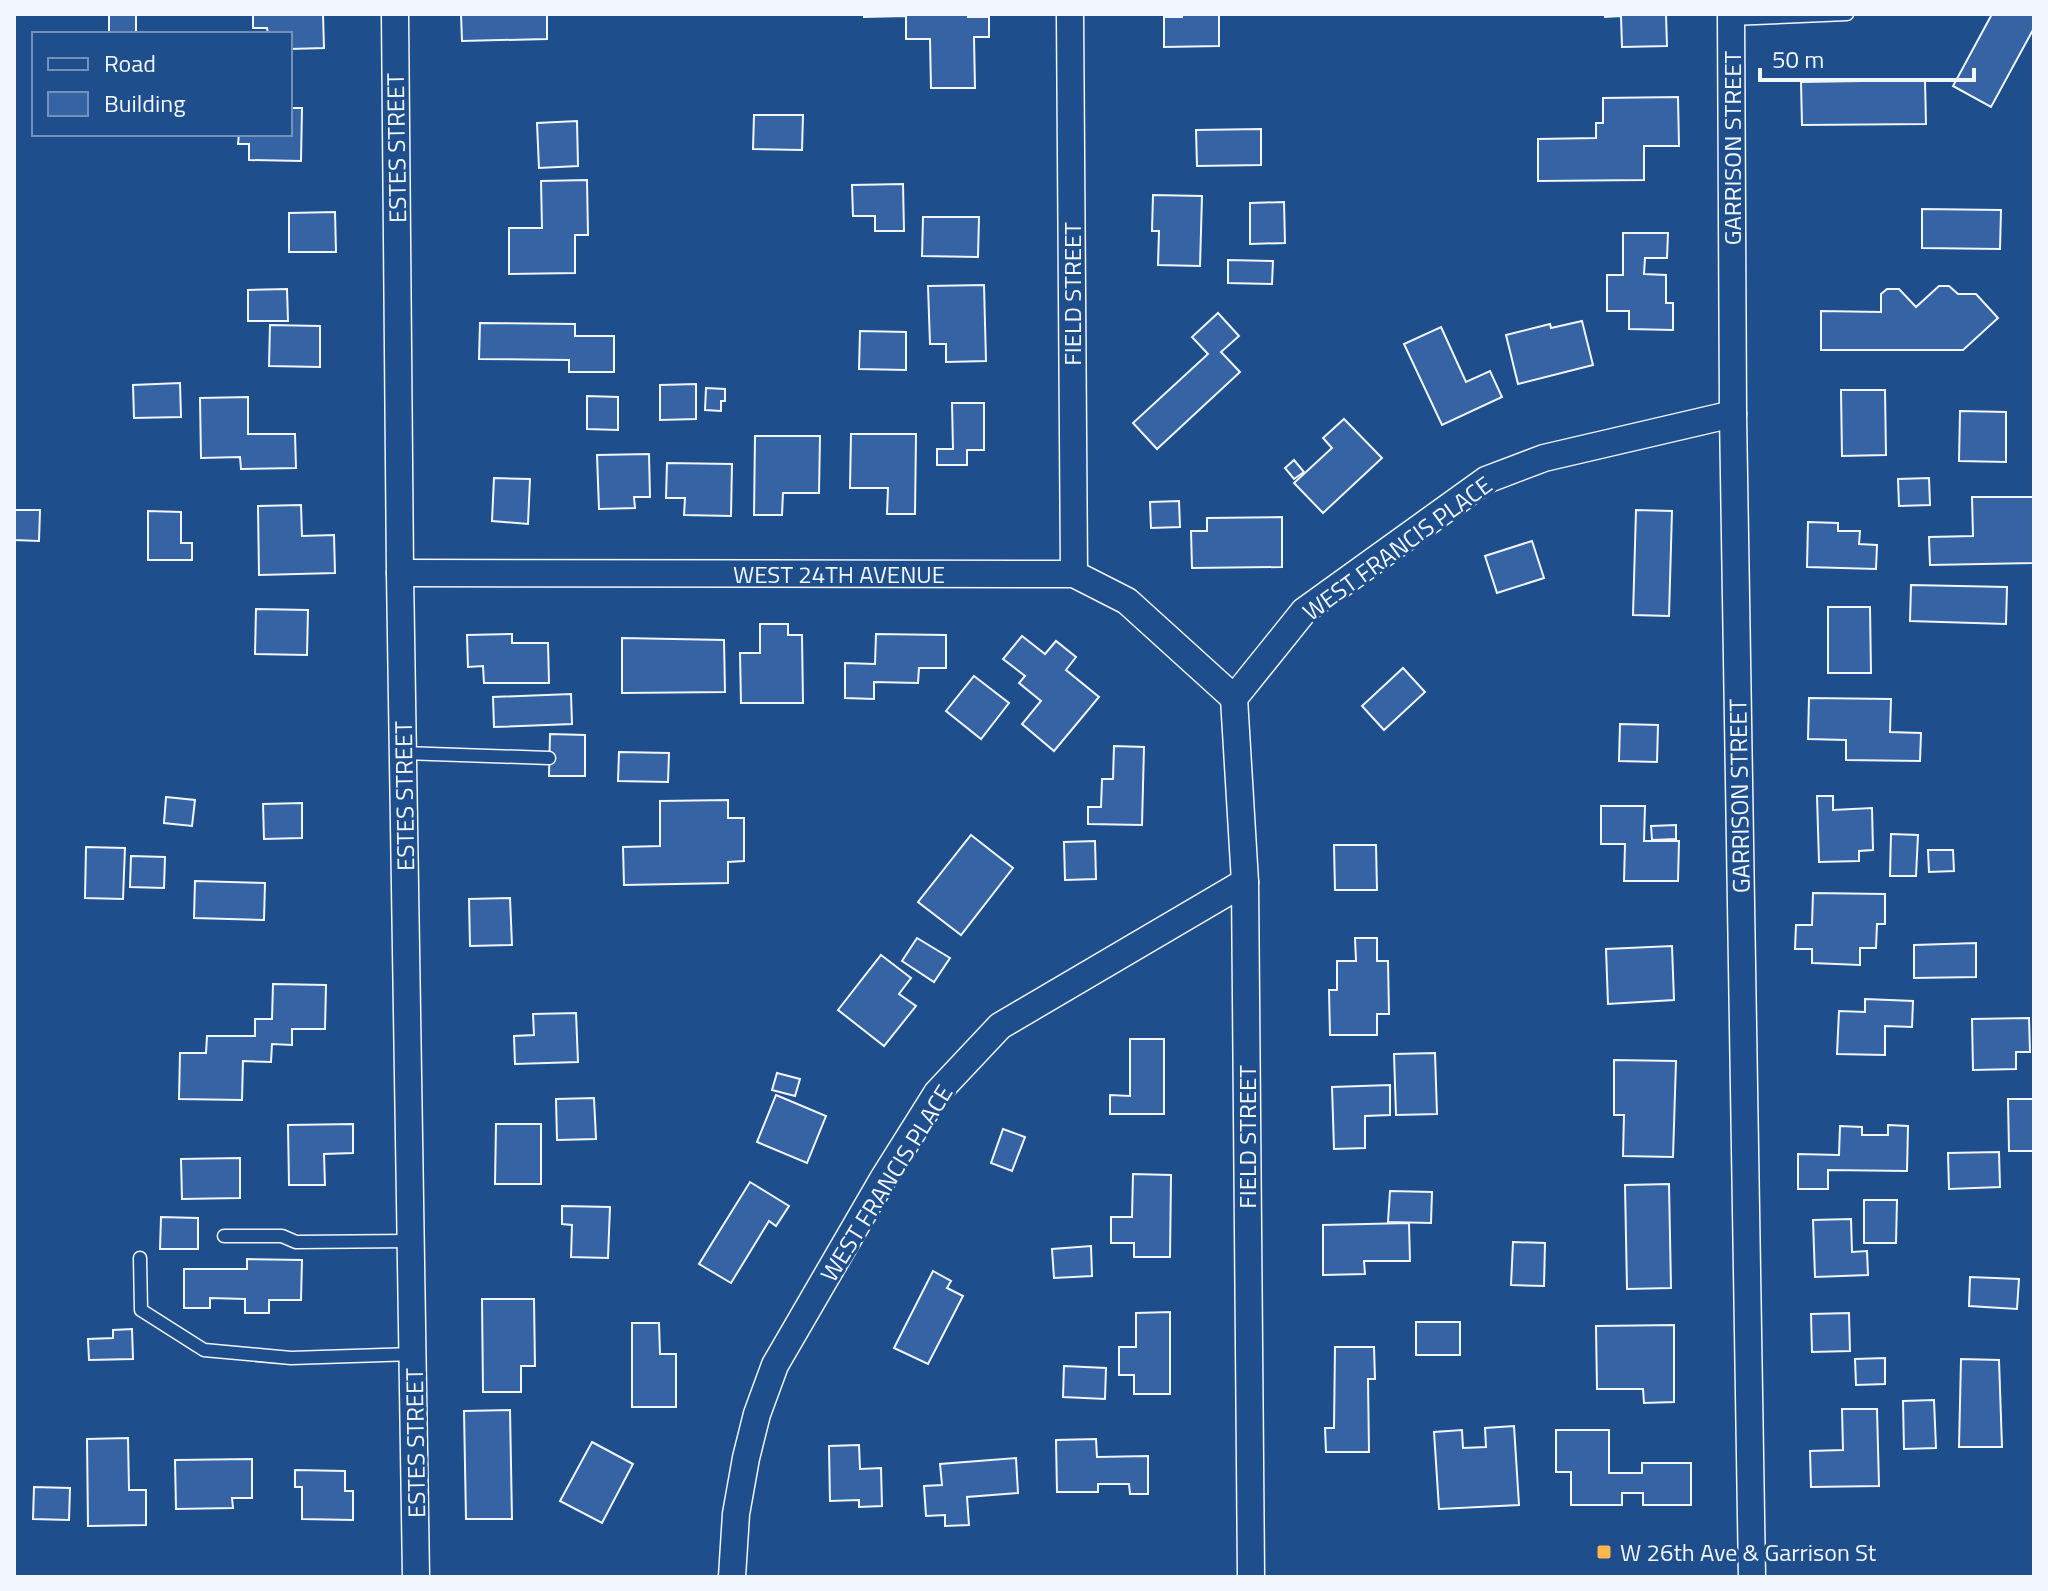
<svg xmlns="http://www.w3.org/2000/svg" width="2048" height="1591" font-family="'Titillium Web',sans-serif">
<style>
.building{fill:#3563a3;stroke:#f2f6ff;stroke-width:2}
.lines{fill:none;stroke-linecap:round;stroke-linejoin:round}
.service-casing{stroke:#f2f6ff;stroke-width:15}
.minor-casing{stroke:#f2f6ff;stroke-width:29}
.service{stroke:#1f4e8c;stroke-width:12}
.minor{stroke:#1f4e8c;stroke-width:26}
.poi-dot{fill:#ffb74d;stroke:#1f4e8c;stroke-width:3}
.labels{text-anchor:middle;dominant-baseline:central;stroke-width:6;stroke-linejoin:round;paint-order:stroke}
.street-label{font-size:24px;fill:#f2f6ff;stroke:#1f4e8c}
.poi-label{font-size:24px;fill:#f2f6ff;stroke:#1f4e8c;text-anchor:start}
</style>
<rect width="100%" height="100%" fill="#1f4e8c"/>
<g class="building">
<rect x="109" y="14" width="27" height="20"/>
<polygon points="253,14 323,14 324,48 290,49 290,34 268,34 267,28 253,28"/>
<polygon points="461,14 547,14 547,39 462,41"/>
<polygon points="864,14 968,14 968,17 989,17 989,37 974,37 975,88 931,88 930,39 906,39 906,16 864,17"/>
<polygon points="1182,14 1219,14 1219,46 1164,47 1164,17 1182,17"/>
<polygon points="1605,14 1666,14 1667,46 1622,47 1621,16 1605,17"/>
<polygon points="1992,14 2034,14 2034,28 1991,107 1953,86"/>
<polygon points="1925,80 1926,124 1802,125 1801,82"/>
<polygon points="1678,97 1679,146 1644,146 1644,180 1538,181 1538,139 1596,138 1596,123 1603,123 1603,98"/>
<polygon points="290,108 302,108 301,161 249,160 249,144 238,144 239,134 290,134"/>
<polygon points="754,115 803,115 802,150 753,149"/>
<polygon points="577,121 578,166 539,168 537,123"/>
<polygon points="1261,129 1261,165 1197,166 1196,130"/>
<polygon points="587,180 588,235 575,235 575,273 509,274 509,228 542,228 541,181"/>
<polygon points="903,184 904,231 875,231 875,216 853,216 852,185"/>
<polygon points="1153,195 1202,196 1200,266 1158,265 1159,231 1152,231"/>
<polygon points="1284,202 1285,243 1250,244 1250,203"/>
<polygon points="1922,209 2001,210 2000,249 1922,248"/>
<polygon points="335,212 336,252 289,252 289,213"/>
<polygon points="923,217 979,217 978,257 922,256"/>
<polygon points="1623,233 1668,233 1667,258 1645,258 1644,274 1666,275 1666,303 1673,303 1673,330 1629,329 1629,311 1607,311 1607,275 1623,275"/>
<polygon points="1228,260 1273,261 1272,284 1228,283"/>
<polygon points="984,285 986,361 946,362 946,344 930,344 928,286"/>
<polygon points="1939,286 1949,286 1958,294 1976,294 1998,318 1963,350 1821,350 1821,311 1881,312 1881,294 1887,289 1899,289 1916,307"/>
<polygon points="287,289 288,321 248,321 248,290"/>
<polygon points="1218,313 1239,336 1221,352 1240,372 1157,449 1133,423 1208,354 1192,337"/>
<polygon points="1582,321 1593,365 1518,384 1506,335 1550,324 1551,328"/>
<polygon points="480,323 575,324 575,336 614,336 614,372 569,372 569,360 479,359"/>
<polygon points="270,325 320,326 320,367 269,366"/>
<polygon points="1441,327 1466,382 1490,371 1502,397 1442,425 1404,344"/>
<polygon points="860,331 906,332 906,370 859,369"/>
<polygon points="180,383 181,417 134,418 133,385"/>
<polygon points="696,384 696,419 660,420 660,385"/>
<polygon points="706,388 725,389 725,401 721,401 721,411 705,410"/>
<polygon points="1841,390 1885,390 1886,455 1842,456"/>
<polygon points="587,396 618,397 618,430 587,429"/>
<polygon points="248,397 248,434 295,434 296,468 241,469 240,457 201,458 200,398"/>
<polygon points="952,403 984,403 984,450 967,450 967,465 937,465 937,449 953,449"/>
<polygon points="1960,411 2006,412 2006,462 1959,461"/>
<polygon points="1344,419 1382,458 1323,513 1294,483 1332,448 1323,438"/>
<polygon points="851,434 916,434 915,514 887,514 888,488 850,488"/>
<polygon points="755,436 820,436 819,493 783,493 782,515 754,515"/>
<polygon points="649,454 650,497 634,497 635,508 599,509 597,455"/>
<polygon points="1294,460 1304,472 1294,479 1285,468"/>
<polygon points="667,463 732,464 731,516 684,515 685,498 666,498"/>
<polygon points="494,478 530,479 528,524 492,521"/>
<polygon points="1929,478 1930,505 1899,506 1898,479"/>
<polygon points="1972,497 2034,497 2034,563 1930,565 1929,537 1973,536"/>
<polygon points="1179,501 1180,527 1151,528 1150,502"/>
<polygon points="301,505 302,536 334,535 335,573 259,575 258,506"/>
<polygon points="14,510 40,510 39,541 14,540"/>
<polygon points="1636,510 1672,511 1669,616 1633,615"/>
<polygon points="148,511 181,512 181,543 192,543 192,560 148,560"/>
<polygon points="1282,517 1282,567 1192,568 1191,531 1207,531 1207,518"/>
<polygon points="1808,522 1838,523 1838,531 1860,531 1859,544 1877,545 1876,569 1807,567"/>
<polygon points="1532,541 1544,578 1497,593 1485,556"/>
<polygon points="1911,585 2007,587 2006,624 1910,621"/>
<polygon points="1828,607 1870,607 1871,673 1828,673"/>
<polygon points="256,609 308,610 307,655 255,654"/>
<polygon points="760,624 788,624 788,635 802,635 803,703 741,703 740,653 760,653"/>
<polygon points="512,634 512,643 548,643 549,683 484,683 483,666 468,667 467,635"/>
<polygon points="876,634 946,635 946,668 919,668 918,683 874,682 874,699 845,698 845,663 875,664"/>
<polygon points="1022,636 1045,654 1056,641 1076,657 1066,670 1099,697 1054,751 1022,724 1041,701 1019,683 1025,676 1003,659"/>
<polygon points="622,638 724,640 725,692 622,693"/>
<polygon points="1403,668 1425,692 1384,730 1362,706"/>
<polygon points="974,676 1009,703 981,739 946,711"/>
<polygon points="571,694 572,724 494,727 493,697"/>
<polygon points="1809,698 1891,699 1890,732 1921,733 1920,761 1846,760 1846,740 1808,739"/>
<polygon points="1620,724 1658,725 1657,762 1619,761"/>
<polygon points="550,734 585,735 585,776 549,776"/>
<polygon points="1114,746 1144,747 1142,825 1088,824 1088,807 1101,807 1102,779 1113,779"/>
<polygon points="619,752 669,753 668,782 618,781"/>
<polygon points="1817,796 1833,796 1833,810 1872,808 1873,850 1859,851 1859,861 1819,862"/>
<polygon points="166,797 195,800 192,826 164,823"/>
<polygon points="728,800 728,818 744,818 744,861 728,862 728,883 624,885 623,847 660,846 660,801"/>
<polygon points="302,803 302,838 264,839 263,804"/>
<polygon points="1601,806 1645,806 1644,841 1679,841 1678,881 1624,881 1625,844 1601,844"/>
<polygon points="1676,825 1676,839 1652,840 1651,826"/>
<polygon points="1891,834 1918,835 1916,876 1890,876"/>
<polygon points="971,835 1013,868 961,935 918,902"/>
<polygon points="1095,841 1096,879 1065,880 1064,842"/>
<polygon points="1334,845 1376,845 1377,890 1335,890"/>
<polygon points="86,847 125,848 123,899 85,898"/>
<polygon points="1928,850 1953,850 1954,871 1929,872"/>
<polygon points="131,856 165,857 164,888 130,887"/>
<polygon points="195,881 265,883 264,920 194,918"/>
<polygon points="1813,893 1885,894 1885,924 1877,924 1876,948 1860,948 1860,965 1812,963 1812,949 1795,949 1796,925 1812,925"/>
<polygon points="510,898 512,945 470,946 469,899"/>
<polygon points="917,938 950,958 934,982 902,961"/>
<polygon points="1355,938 1377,938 1377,961 1388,961 1389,1014 1377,1014 1377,1035 1330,1035 1329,990 1337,990 1337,961 1356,961"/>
<polygon points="1976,943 1976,977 1914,978 1914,945"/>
<polygon points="1672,946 1674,1000 1608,1004 1606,949"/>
<polygon points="881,955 911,978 899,994 916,1006 884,1046 838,1010"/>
<polygon points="273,984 326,985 325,1029 292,1029 292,1045 272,1044 271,1062 243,1061 242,1100 179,1099 180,1053 206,1053 207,1036 255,1036 255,1019 272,1019"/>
<polygon points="1865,999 1913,1001 1912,1027 1885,1026 1885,1055 1837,1054 1839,1011 1865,1012"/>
<polygon points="576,1013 578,1062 515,1064 514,1036 534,1035 533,1014"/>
<polygon points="2029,1018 2030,1052 2016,1052 2016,1069 1973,1070 1972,1019"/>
<polygon points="1130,1039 1164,1039 1164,1114 1110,1114 1110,1095 1130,1096"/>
<polygon points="1435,1053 1437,1114 1396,1115 1394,1054"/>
<polygon points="1614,1060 1676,1061 1673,1157 1623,1156 1624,1115 1614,1115"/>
<polygon points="777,1073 800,1079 795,1096 772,1090"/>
<polygon points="1390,1085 1390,1115 1365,1116 1365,1148 1334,1149 1332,1087"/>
<polygon points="776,1095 826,1116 807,1163 757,1142"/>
<polygon points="594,1098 596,1139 557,1140 556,1099"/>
<polygon points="2008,1099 2034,1099 2034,1169 2033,1151 2009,1151"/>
<polygon points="353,1124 353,1153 324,1154 325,1185 289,1185 288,1125"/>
<polygon points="496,1124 541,1124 541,1184 495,1184"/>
<polygon points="1888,1125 1908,1126 1907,1171 1828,1170 1828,1189 1798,1189 1798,1154 1839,1155 1840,1126 1862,1127 1862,1135 1888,1135"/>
<polygon points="1003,1129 1025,1137 1012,1171 991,1163"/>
<polygon points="1999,1152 2000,1187 1949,1189 1948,1153"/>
<polygon points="240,1158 240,1198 182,1199 181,1159"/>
<polygon points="1133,1174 1171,1175 1170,1257 1134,1257 1134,1243 1111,1243 1111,1217 1132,1217"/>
<polygon points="750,1182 789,1206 776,1226 769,1221 731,1283 699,1264"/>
<polygon points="1669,1184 1671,1288 1627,1289 1625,1185"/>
<polygon points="1390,1191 1432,1192 1431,1223 1388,1222"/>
<polygon points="1864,1200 1897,1200 1896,1243 1864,1243"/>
<polygon points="562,1206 610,1207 608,1258 571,1257 572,1225 562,1224"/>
<polygon points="161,1217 198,1218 198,1249 160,1249"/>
<polygon points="1851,1219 1852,1252 1867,1251 1868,1275 1815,1277 1813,1220"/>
<polygon points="1409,1223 1410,1261 1364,1261 1365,1274 1323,1275 1323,1225"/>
<polygon points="1513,1242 1545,1243 1544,1286 1511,1285"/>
<polygon points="1091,1246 1092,1276 1054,1278 1052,1249"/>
<polygon points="247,1259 302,1260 301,1300 269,1300 269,1313 245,1313 245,1299 210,1298 210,1308 184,1308 184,1269 247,1269"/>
<polygon points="933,1271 951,1281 947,1288 963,1296 928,1364 894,1348"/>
<polygon points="1970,1277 2019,1279 2017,1309 1969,1306"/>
<polygon points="482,1299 534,1299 535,1366 521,1366 521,1392 483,1392"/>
<polygon points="1170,1312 1170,1394 1134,1394 1134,1375 1119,1375 1119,1347 1136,1347 1136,1313"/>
<polygon points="1849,1313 1850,1351 1812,1352 1811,1314"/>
<rect x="1416" y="1322" width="44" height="33"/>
<polygon points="632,1323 659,1323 660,1354 676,1354 676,1407 632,1407"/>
<polygon points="1674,1325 1674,1402 1644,1403 1643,1389 1597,1389 1596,1326"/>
<polygon points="132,1329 133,1359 89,1360 88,1339 113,1338 113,1330"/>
<polygon points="1335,1347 1374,1347 1375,1379 1368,1379 1369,1452 1326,1452 1325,1428 1334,1428"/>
<polygon points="1885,1358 1885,1384 1856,1385 1855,1359"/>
<polygon points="1961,1359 1999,1360 2002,1447 1959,1447"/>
<polygon points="1064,1366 1106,1368 1105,1399 1063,1397"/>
<polygon points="1934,1400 1936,1448 1904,1449 1903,1401"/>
<polygon points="1842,1409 1877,1409 1879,1486 1811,1487 1810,1451 1843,1450"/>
<polygon points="510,1410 512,1519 466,1519 464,1411"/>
<polygon points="1514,1426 1519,1505 1439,1509 1434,1432 1462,1430 1463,1448 1486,1447 1485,1428"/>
<polygon points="1556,1430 1609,1430 1609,1473 1642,1473 1642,1463 1691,1463 1691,1505 1643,1505 1643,1493 1622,1493 1622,1505 1571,1505 1571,1472 1556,1472"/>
<polygon points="128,1438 129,1490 146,1490 146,1525 88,1526 87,1439"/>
<polygon points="1096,1439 1097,1457 1148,1456 1148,1494 1130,1494 1129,1484 1098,1484 1098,1492 1057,1492 1056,1440"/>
<polygon points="592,1442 633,1464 602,1523 560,1501"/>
<polygon points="859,1445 860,1469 881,1468 882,1506 859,1507 859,1500 830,1501 829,1446"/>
<polygon points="1016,1458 1018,1493 967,1497 969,1525 945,1526 945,1515 926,1516 924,1486 942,1485 940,1464"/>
<polygon points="252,1459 252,1498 232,1498 233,1508 176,1509 175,1460"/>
<polygon points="295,1470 345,1471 345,1491 353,1491 353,1520 302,1519 302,1487 295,1487"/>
<polygon points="34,1487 70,1488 69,1520 33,1519"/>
</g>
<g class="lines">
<g class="service-casing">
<g id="service">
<polyline points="1731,19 1847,14"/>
<polyline points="403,753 549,758"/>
<polyline points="224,1236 282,1236 296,1242 411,1241"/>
<polyline points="140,1258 141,1310 204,1350 291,1358 414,1354"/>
</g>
</g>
<g class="minor-casing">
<g id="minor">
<polyline points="395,14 400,573 416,1577"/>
<polyline points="1070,14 1074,574"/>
<polyline points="1731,14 1733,414 1752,1577"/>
<polyline points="400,573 1074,574 1127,601 1234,698"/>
<polyline points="1234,698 1245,882 1251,1577"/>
<polyline points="1234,698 1304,611 1486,480 1544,458 1733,414"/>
<polyline points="732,1577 736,1514 746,1458 757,1414 775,1365 883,1179 937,1093 1000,1026 1245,882"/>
</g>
</g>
<use href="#service" class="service"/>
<use href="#minor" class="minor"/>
</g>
<rect class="poi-dot" x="1596" y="1544" width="16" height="16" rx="4"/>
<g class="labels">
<g class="street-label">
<text transform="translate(396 148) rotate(-91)">ESTES STREET</text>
<text transform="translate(1732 148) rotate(-90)">GARRISON STREET</text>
<text transform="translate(1072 294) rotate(-90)">FIELD STREET</text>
<text transform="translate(1397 548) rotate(-36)">WEST FRANCIS PLACE</text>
<text x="839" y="574">WEST 24TH AVENUE</text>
<text transform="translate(404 796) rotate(-91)">ESTES STREET</text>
<text transform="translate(1739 796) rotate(-91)">GARRISON STREET</text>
<text transform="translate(1247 1137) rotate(-90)">FIELD STREET</text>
<text transform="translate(886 1183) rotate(-58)">WEST FRANCIS PLACE</text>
<text transform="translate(415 1443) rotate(-91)">ESTES STREET</text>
</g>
<g class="poi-label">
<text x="1620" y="1552">W 26th Ave &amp; Garrison St</text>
</g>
</g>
<rect width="2048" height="1591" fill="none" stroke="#f2f6ff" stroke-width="32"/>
<rect x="32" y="32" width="260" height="104" fill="#1f4e8c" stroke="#7391ba" stroke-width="2"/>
<rect x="48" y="58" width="40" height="12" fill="#1f4e8c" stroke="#7391ba" stroke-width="2"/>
<text x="104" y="72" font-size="24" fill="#f2f6ff">Road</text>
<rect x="48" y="92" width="40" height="24" fill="#3563a3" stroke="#7391ba" stroke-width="2"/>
<text x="104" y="112" font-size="24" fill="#f2f6ff">Building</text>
<path d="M1760 68v12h214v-12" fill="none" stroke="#f2f6ff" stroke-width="4"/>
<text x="1772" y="68" font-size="24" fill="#f2f6ff" stroke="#1f4e8c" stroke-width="6" paint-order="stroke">50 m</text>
</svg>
